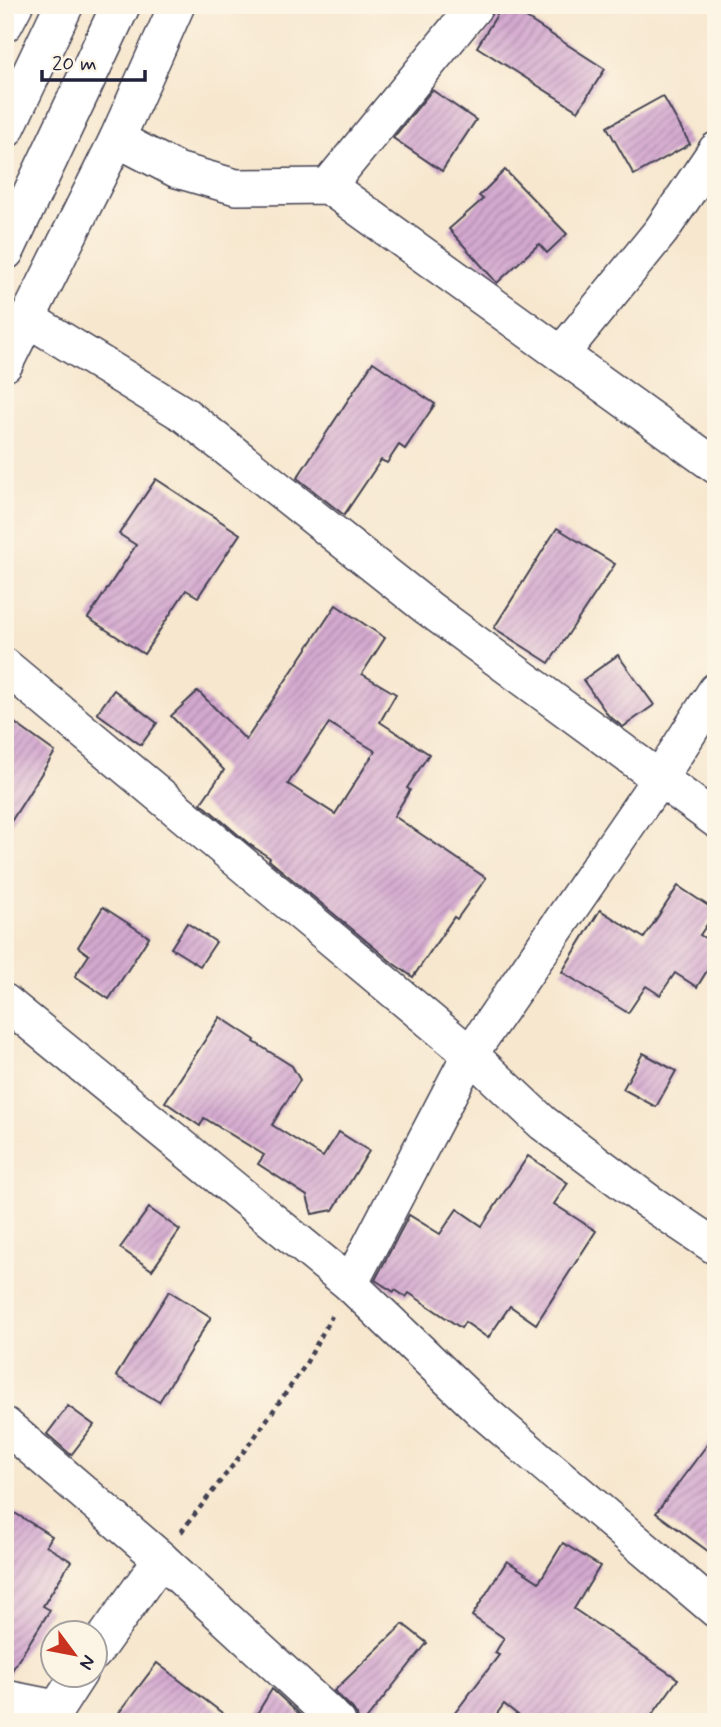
<svg xmlns="http://www.w3.org/2000/svg" width="721" height="1727" font-family="Mynerve,sans-serif">
<style>
.building{fill:url(#building-hatch);fill-rule:evenodd}
.lines{fill:none;stroke-linecap:round;stroke-linejoin:round}
.street-casing{stroke:#424051;stroke-width:38}
.highway-casing{stroke:#424051;stroke-width:41}
.path{stroke:#424051;stroke-width:4.5;stroke-dasharray:5 5;stroke-linecap:butt}
.street{stroke:#fff;stroke-width:35}
.highway{stroke:#fff;stroke-width:38}
</style>
<defs>
<pattern id="building-hatch" width="6" height="6" patternUnits="userSpaceOnUse" patternTransform="scale(1.75)"><rect width="6" height="6" fill="#d4a9d0"/><path d="M-1 1l2-2M0 6l6-6M5 7l2-2" fill="none" stroke="#ac89aa"/></pattern>
</defs>
<rect width="100%" height="100%" fill="#fcf5e5"/>
<filter id="ink" filterUnits="userSpaceOnUse"><feTurbulence type="fractalNoise" baseFrequency=".0143" numOctaves="2"/><feDisplacementMap in="SourceGraphic" scale="14" xChannelSelector="R" yChannelSelector="G"/><feConvolveMatrix kernelMatrix="1 2 1 2 8 2 1 2 1" color-interpolation-filters="sRGB"/></filter>
<filter id="wash" filterUnits="userSpaceOnUse"><feTurbulence type="fractalNoise" baseFrequency=".00686" numOctaves="4" result="noise"/><feDisplacementMap in="SourceGraphic" scale="28" xChannelSelector="R" yChannelSelector="G"/><feGaussianBlur stdDeviation="1.57" result="paint"/><feColorMatrix in="noise" values="0 0 0 0 0 0 0 0 0 0 0 0 0 0 0 0 0 1.4 0 .05"/><feComposite in="paint" operator="in"/></filter>
<g filter="url(#wash)">
<rect width="100%" height="100%" fill="#f7e7cf"/>
<g id="blocks">
<g class="building">
<polygon points="503,5 506,5 605,69 578,111 477,47"/>
<polygon points="432,90 476,120 442,171 393,138"/>
<polygon points="663,96 690,144 634,175 607,127"/>
<polygon points="505,170 567,234 547,253 539,244 497,283 449,229 483,199 479,196"/>
<polygon points="373,362 435,404 405,449 399,445 387,463 381,460 344,515 297,478"/>
<polygon points="156,479 240,534 198,597 186,590 144,654 88,618 136,545 119,534"/>
<polygon points="557,528 615,564 549,663 494,628"/>
<path d="M336,605L385,638L362,674L396,694L380,722L429,754L407,788L410,790L394,816L486,878L457,919L454,917L413,977L394,964L269,860L270,858L249,844L201,803L224,770L171,716L198,691L246,740ZM329,723L375,751L335,814L288,784Z"/>
<polygon points="618,655 654,705 623,727 608,715 583,680"/>
<polygon points="114,690 157,723 141,745 97,713"/>
<polygon points="5,716 55,752 5,831"/>
<polygon points="678,886 716,911 700,935 716,945 716,956 697,987 675,973 660,995 646,986 628,1013 562,972 600,910 644,938"/>
<polygon points="103,907 149,937 109,999 75,976 89,955 78,947"/>
<polygon points="187,923 216,942 200,966 171,948"/>
<polygon points="220,1017 255,1040 254,1042 292,1066 300,1080 272,1125 323,1157 339,1132 369,1151 333,1210 312,1214 307,1196 258,1164 264,1155 204,1118 200,1126 165,1102"/>
<polygon points="643,1053 676,1071 656,1107 623,1089"/>
<polygon points="528,1156 568,1183 554,1204 596,1231 536,1324 510,1306 488,1338 465,1322 461,1328 409,1293 406,1297 395,1290 394,1292 375,1280 409,1215 440,1234 457,1209 482,1226"/>
<polygon points="149,1208 180,1230 152,1270 120,1248"/>
<polygon points="169,1291 211,1317 159,1402 116,1376"/>
<polygon points="68,1406 94,1425 71,1455 47,1434"/>
<polygon points="716,1433 716,1557 656,1513"/>
<polygon points="5,1507 52,1536 46,1546 71,1561 43,1606 50,1610 7,1678 5,1678"/>
<polygon points="563,1543 600,1566 574,1609 678,1679 647,1722 527,1722 504,1704 491,1722 448,1722 499,1655 495,1653 504,1638 472,1616 507,1561 539,1582"/>
<polygon points="403,1624 427,1643 364,1722 358,1722 357,1715 352,1708 334,1691"/>
<polygon points="157,1663 234,1722 112,1722"/>
<polygon points="272,1689 308,1722 252,1722"/>
</g>
</g>
</g>
<g filter="url(#ink)">
<use href="#blocks" fill-opacity="0" stroke="#424051" stroke-width="2"/>
<g class="lines">
<g class="street-casing">
<g id="street">
<polyline points="5,24 15,5"/>
<polyline points="117,139 177,170 236,187 328,186 716,466"/>
<polyline points="328,186 476,5"/>
<polyline points="28,319 185,415 428,608 716,820"/>
<polyline points="561,354 661,231 716,150"/>
<polyline points="5,364 117,139 177,5"/>
<polyline points="5,666 470,1054 543,1123 649,1202 716,1247"/>
<polyline points="5,1002 350,1284 481,1410 716,1610"/>
<polyline points="350,1284 470,1054 659,779 716,690"/>
<polyline points="5,1425 161,1559 338,1722"/>
<polyline points="94,1653 161,1559"/>
<polyline points="5,1698 55,1708"/>
<polyline points="48,1722 79,1674"/>
</g>
</g>
<g class="highway-casing">
<g id="highway">
<polyline points="5,129 64,5"/>
<polyline points="5,251 121,5"/>
</g>
</g>
<polyline class="path" points="181,1532 254,1438 304,1367 332,1316"/>
<use href="#street" class="street"/>
<use href="#highway" class="highway"/>
</g>
</g>
<rect width="721" height="1727" fill="none" stroke="#fcf5e5" stroke-width="28"/>
<g transform="translate(74 1654) rotate(122)"><circle r="33" fill="#fcf5e5" stroke="#a5a1a1" stroke-width="2"/>
<path d="M0-5L12 26L0 18L-12 26Z" fill="#c8321e"/>
<text y="-10" font-size="19" font-weight="bold" text-anchor="middle" fill="#22223b">N</text>
</g>
<path d="M42 70v10h103v-10" fill="none" stroke="#22223b" stroke-width="3.5"/>
<text x="52" y="70" font-size="21" fill="#22223b" stroke="#fcf5e5" stroke-width="5" paint-order="stroke">20 m</text>
</svg>
